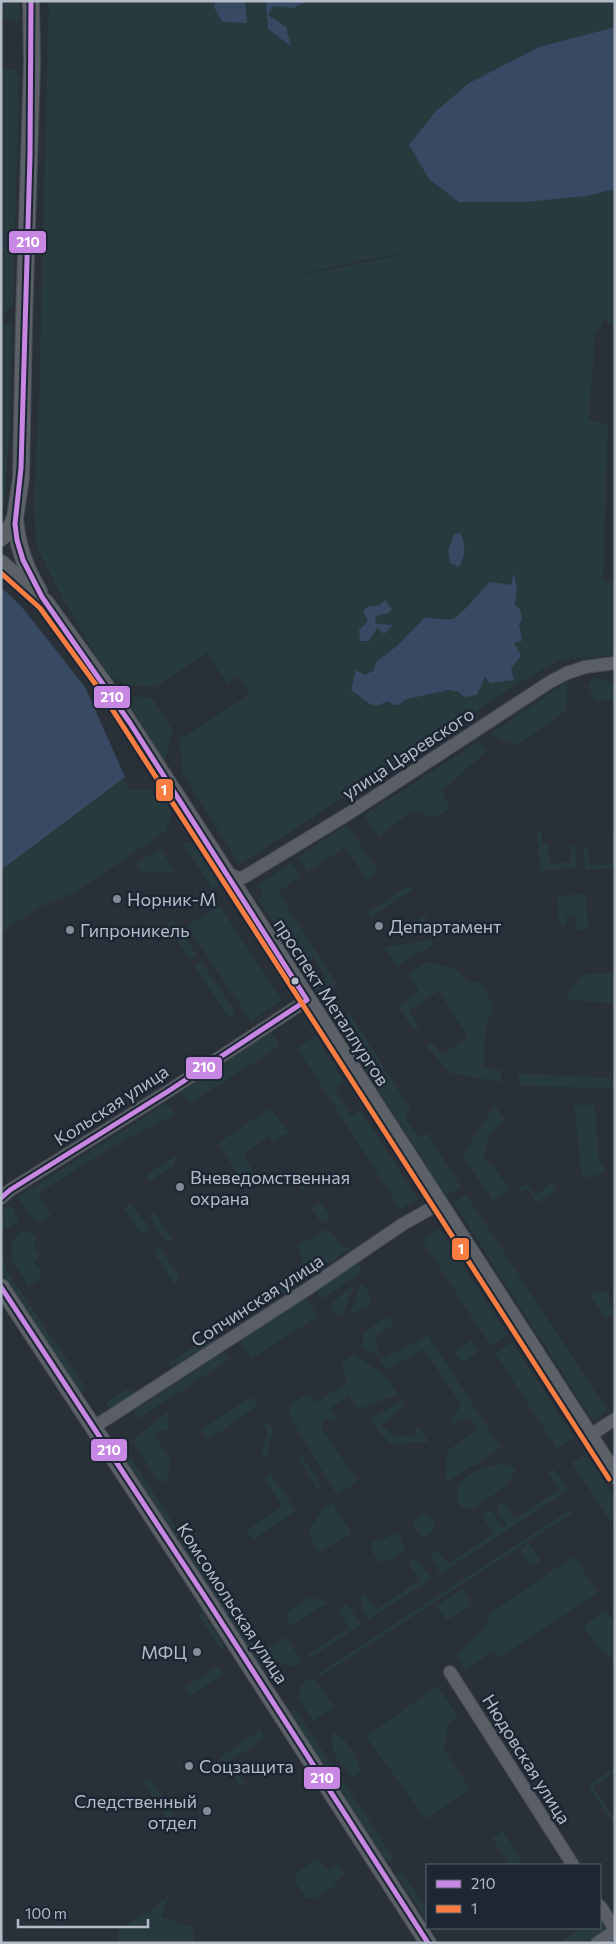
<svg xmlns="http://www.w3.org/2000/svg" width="616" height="1944" font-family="Commissioner,sans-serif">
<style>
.green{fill:#273a3e;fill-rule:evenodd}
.water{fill:#384963}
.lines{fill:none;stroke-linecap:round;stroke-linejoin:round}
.minor-casing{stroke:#484c53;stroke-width:14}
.major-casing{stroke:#484c55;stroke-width:18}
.minor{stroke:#5a5e66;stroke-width:12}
.major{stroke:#5c6168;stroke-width:16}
.bus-1-casing{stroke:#1d2633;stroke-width:9}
.bus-2-casing{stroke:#1d2633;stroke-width:9}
.bus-1{stroke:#c787e3;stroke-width:5}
.bus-2{stroke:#f77d43;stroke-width:5}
.poi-dot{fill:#848b96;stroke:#1d2633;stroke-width:2}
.bus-dot{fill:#b4bcc9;stroke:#1d2633;stroke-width:2}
.labels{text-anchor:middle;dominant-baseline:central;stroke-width:5;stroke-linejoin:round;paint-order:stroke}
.street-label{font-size:18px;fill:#b4bcc9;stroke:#1d2633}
.poi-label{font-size:18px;fill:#b4bcc9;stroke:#1d2633;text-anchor:start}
.line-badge{stroke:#1d2633;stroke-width:2}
.badge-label{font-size:14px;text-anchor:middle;font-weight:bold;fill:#fff}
</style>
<rect width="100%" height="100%" fill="#2a3038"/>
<g class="green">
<polygon points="1,1 20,1 19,22 1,17"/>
<path d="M49,1H615V27L539,47L469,83L436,111L459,202C511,202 563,202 615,189V328L605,319L595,335L589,420L608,424L603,581L615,583V655L560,660L527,678L239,865L182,772L180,739L250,694L238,676L227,684L207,653L155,687L125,685L109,675L98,659L65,603L36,545L34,499L39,399ZM438,247L272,281L354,262ZM514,574L517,589L515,605L522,641L514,643L511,668L514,679L485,677L459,692C442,688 412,695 398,705L385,702L356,671L364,675L374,670L376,662L398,645L425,617L454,619L463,613L468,603L511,585Z"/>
<polygon points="10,69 15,70 19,77 13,305 7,312 1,312 1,70"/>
<polygon points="12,323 10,427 4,507 1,512 1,324"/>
<polygon points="594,677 607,680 615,686 615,700 595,700 588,686"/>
<polygon points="568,681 566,711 516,746 490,734"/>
<polygon points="123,695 152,698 172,729 165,761"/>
<polygon points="480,741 487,751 442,791 450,809 434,818 412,810 379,837 364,815"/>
<polygon points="125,777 129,790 158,789 172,813 166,831 77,891 40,907 2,932 1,870"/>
<polygon points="347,824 378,871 367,880 345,847 308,872 298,857"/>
<polygon points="537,831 541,831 542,844 548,843 550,864 571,862 570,846 575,845 577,868 540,871"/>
<polygon points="615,835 615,868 585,870 583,848 588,847 590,865 612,864 612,836"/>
<polygon points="182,842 194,844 197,847 217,876 219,885 212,889"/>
<polygon points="160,848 174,872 141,872 136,864"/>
<polygon points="291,862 301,876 278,892 337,984 319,994 314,987 326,978 314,958 302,965 258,899 263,895 258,885"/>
<polygon points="409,885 413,890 371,917 368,912"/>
<polygon points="586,894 588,929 577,930 576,915 566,916 566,925 559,925 557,896"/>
<polygon points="219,905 282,1000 251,1021 187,926"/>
<polygon points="427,914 424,924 435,933 401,936 397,933"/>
<polygon points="173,919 197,955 190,960 166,924"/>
<polygon points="430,940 433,945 397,966 384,947"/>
<polygon points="201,961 236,1013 229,1018 194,966"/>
<polygon points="426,962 455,968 468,983 479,981 494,1006 486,1025 483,1067 501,1071 501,1082 450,1073 427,1047 431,1042 442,1055 468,1037 439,991 409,1010 419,1027 414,1030 398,1007 419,991 409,974"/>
<polygon points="615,972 615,1004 565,999 582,975"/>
<polygon points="350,1014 411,1110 405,1117 418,1137 427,1133 461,1187 446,1196 336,1023"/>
<polygon points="271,1032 280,1046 189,1104 180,1091"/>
<polygon points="316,1035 343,1080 335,1089 351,1116 361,1111 418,1199 400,1209 297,1048"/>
<polygon points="518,1073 610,1078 615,1081 615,1088 520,1086"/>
<polygon points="167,1103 175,1115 114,1146 39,1193 51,1215 43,1223 30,1216 18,1197"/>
<polygon points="495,1105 505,1120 490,1135 483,1155 489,1165 492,1163 509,1189 493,1201 462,1155"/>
<polygon points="574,1105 595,1105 599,1162 603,1164 605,1172 582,1179"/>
<polygon points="270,1108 289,1132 272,1142 268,1136 244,1154 256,1177 244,1185 218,1143"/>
<polygon points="178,1154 174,1166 150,1182 146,1175"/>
<polygon points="304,1173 313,1183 302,1191 294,1179"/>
<polygon points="552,1182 557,1192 538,1203 528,1190 515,1191 527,1184 536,1195"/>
<polygon points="466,1194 608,1411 593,1421 453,1202"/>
<polygon points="321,1202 331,1217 322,1224 311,1208"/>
<polygon points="131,1203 149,1229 142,1235 123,1208"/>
<polygon points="11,1204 19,1222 3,1230 1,1229 1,1211"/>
<polygon points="154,1212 173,1240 167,1243 148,1215"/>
<polygon points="439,1228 508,1335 491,1346 421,1239"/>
<polygon points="23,1229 37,1236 34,1248 40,1254 34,1263 42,1269 39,1281 28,1286 12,1259 11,1242"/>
<polygon points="328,1229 343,1246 351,1248 234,1326 227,1316 240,1307 243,1309 304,1266 297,1245"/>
<polygon points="159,1246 180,1278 174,1284 153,1251"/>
<polygon points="3,1257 7,1271 87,1389 82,1393 2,1274 1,1258"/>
<polygon points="359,1261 362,1265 358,1275 322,1299 315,1290"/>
<polygon points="361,1283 367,1289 372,1302 367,1308 350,1314"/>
<polygon points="353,1285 354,1287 342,1317 329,1309 333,1302"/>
<polygon points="609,1292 609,1304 615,1312 605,1318 589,1293"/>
<polygon points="306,1298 318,1316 252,1359 240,1341"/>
<polygon points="387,1316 395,1323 378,1335 375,1342 381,1357 363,1348 363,1334"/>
<polygon points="213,1334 218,1340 172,1369 168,1363"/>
<polygon points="428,1335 501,1448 445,1483 447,1451 478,1429 470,1418 449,1424 461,1405 424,1349 386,1369 379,1360"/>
<polygon points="471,1340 478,1352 462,1363 454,1351"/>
<polygon points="512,1342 574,1437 557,1449 495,1353"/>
<polygon points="224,1351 229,1360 138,1419 133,1412"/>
<polygon points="354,1354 382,1374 399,1394 358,1409 349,1396 330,1408 338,1421 326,1418 321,1427 358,1481 337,1495 291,1419 289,1409 293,1402 309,1394 316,1403 347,1382 342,1363"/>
<polygon points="129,1388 133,1394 110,1409 105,1403"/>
<polygon points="251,1397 258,1406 208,1440 201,1429"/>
<polygon points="402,1401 404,1406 382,1425 393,1435 415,1436 413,1431 419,1427 429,1442 389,1444 370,1419"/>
<polygon points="168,1412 169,1429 153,1434 170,1458 168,1482 157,1480 132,1440"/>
<polygon points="268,1422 273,1429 266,1457 261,1454 268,1431 263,1425"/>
<polygon points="119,1440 266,1664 258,1669 242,1644 238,1632 228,1617 220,1611 112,1444"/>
<polygon points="586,1454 615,1498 615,1518 610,1521 572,1463"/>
<polygon points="302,1456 321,1485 318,1489 298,1459"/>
<path d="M503,1463L516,1469L506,1486L473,1509L463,1508L457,1501C455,1474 481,1468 503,1463Z"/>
<polygon points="554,1469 569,1490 310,1658 308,1654 349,1628 339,1610 347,1604 361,1624 369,1620 362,1607 362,1592 376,1610 420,1580 408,1564 415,1558 432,1579 440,1573 430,1555 438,1550 448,1564 493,1534 482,1516 491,1509 502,1528 507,1525 496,1509 503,1501 514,1519 559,1489 547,1472"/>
<polygon points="271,1474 296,1511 253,1540 246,1531 282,1506 265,1478"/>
<polygon points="332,1503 352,1533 319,1553 308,1532 323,1509"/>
<polygon points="570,1510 572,1513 321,1676 319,1673"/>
<polygon points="423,1512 436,1520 433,1531 422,1539 412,1522"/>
<polygon points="398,1532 405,1549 394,1559 379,1562 372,1551 371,1542 386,1538"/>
<polygon points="529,1543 541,1561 531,1566 520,1549"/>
<polygon points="574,1556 598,1593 500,1658 492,1652 465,1670 457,1656 483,1629 493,1611"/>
<polygon points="462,1589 472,1604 447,1620 437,1606"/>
<polygon points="309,1597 328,1602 290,1627 286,1613"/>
<polygon points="606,1611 615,1624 614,1659 600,1651 583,1626"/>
<polygon points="202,1612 225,1647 221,1650 198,1615"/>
<polygon points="286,1637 301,1661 291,1667 269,1659 265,1653 267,1648"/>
<polygon points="217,1666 223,1674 191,1696 185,1687"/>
<polygon points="313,1677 334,1707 313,1721 298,1698 301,1685"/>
<polygon points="437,1686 458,1716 449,1723 444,1749 470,1789 426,1819 366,1737"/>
<polygon points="295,1709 395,1860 390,1861 385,1859 288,1713"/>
<polygon points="260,1730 265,1738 230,1761 245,1783 240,1787 220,1757"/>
<path d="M332,1732C348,1738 355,1755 361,1770L352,1780L333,1752Z"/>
<polygon points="615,1767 615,1772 593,1787 615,1819 615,1826 588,1786"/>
<polygon points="150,1777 175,1814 168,1820 143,1782"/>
<polygon points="503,1831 522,1860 514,1865 510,1865 492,1838"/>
<polygon points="318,1858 327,1870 338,1863 345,1874 335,1882 336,1885 316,1898 306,1898 295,1882 298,1871"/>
<polygon points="401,1870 427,1910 427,1922 397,1876 397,1874"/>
<polygon points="170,1894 161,1917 193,1927 194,1943 118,1943 119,1930 148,1912"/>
<polygon points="600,1919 606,1929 584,1943 559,1943 582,1928 600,1928"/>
</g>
<g class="water">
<polygon points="216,1 245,1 247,23 222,22 214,7"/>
<polygon points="266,1 308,1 293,8 273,6 268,15 286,27 291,46 268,29"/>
<polygon points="615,27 615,189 586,196 525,202 459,202 429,179 409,145 436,111 469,83 539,47"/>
<path d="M460,533C467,546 465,555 459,567L450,563L448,551L454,534Z"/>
<path d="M514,573L517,589L515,605L520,609L522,620L519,624L522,641L514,643L521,656L511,668L514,680L490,683L485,677L477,695L464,697L459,692L449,690L407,699L398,705H392L390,702H385L378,706L370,704L351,690L356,670L365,675L374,670L376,662L398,645L425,617C434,618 445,620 453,619C458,618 483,589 490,582L511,585Z"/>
<polygon points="1,587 21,606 85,687 125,777 1,870"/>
<polygon points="385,600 392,609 387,614 382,614 375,618 376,624 393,625 384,634 377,628 369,641 360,641 359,630 368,621 363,611 369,606 379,605"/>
</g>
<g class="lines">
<g class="minor-casing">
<g id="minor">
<polyline points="225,872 238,878 244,877 348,814 550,682 567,673 585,667 615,663"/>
<polyline points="1,1198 10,1190 167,1092 307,1000"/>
<polyline points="94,1427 309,1288 403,1224 439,1204"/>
<polyline points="589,1436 615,1419"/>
<polyline points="450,1672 573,1865"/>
<polyline points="600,1906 615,1929"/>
<polyline points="597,1943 615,1931"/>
</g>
</g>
<g class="major-casing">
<g id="major">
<path d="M15,518C17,545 25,568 39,591"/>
<polyline points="1,538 10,529 15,518 21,478 24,320 32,64 31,1"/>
<polyline points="1,563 46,603 105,685 615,1475"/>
<polyline points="1,1287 209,1603 428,1943"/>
</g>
</g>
<use href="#minor" class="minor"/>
<use href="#major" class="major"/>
<g class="bus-1-casing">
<g id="bus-1">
<polyline points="1,1198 10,1190 167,1092 307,1000 130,723 42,597 23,560 17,540 15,524 21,468 30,156 31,1"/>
<polyline points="1,1287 209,1603 428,1943"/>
</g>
</g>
<g class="bus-2-casing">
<polyline id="bus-2" points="1,573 40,608 99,689 609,1479"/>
</g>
<use href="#bus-1" class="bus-1"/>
<use href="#bus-2" class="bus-2"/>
</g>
<g class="poi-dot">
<circle cx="117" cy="899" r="5"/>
<circle cx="379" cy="926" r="5"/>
<circle cx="70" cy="930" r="5"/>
<circle cx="180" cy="1187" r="5"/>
<circle cx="197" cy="1652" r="5"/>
<circle cx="189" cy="1766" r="5"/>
<circle cx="207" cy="1811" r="5"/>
</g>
<circle class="bus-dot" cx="295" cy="981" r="4.5"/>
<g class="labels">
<g class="street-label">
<text transform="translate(408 753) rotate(-33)">улица Царевского</text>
<text transform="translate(332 1002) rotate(57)">проспект Металлургов</text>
<text transform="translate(111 1105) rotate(-33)">Кольская улица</text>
<text transform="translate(257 1300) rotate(-33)">Сопчинская улица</text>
<text transform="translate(233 1603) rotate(57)">Комсомольская улица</text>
<text transform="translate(527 1759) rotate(58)">Нюдовская улица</text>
</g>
<g class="poi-label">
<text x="127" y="899">Норник-М</text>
<text x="389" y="926">Департамент</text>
<text x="80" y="930">Гипроникель</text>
<text x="190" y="1177">Вневедомственная<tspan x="190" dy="21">охрана</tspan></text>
<text x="187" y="1652" text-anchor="end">МФЦ</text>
<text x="199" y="1766">Соцзащита</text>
<text x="197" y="1801" text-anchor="end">Следственный<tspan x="197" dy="21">отдел</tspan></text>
</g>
</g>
<g class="line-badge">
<rect x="8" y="230" width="39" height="24" rx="5" fill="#c787e3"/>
<rect x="93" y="685" width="38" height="24" rx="5" fill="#c787e3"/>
<rect x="155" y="778" width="19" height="24" rx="5" fill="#f77d43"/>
<rect x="185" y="1056" width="38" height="24" rx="5" fill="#c787e3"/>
<rect x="451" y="1237" width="19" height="24" rx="5" fill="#f77d43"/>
<rect x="90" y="1438" width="38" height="24" rx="5" fill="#c787e3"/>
<rect x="303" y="1766" width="38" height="24" rx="5" fill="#c787e3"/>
</g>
<g class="badge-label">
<text x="28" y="247">210</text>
<text x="112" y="702">210</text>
<text x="164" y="795">1</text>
<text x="204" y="1072">210</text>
<text x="461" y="1254">1</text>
<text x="109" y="1455">210</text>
<text x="322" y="1783">210</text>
</g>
<rect width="616" height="1944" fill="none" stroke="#b4bcc9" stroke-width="5"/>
<rect x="426" y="1864" width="175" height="65" fill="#1d2633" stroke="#59626f"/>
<rect x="436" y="1880" width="25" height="8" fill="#c787e3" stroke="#59626f"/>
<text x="471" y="1889" font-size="15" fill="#b4bcc9">210</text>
<rect x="436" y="1905" width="25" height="8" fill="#f77d43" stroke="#59626f"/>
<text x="471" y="1914" font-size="15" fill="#b4bcc9">1</text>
<path d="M18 1919v8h130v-8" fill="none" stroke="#b4bcc9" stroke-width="2.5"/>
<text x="25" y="1919" font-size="15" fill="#b4bcc9" stroke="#1d2633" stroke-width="4" paint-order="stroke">100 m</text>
</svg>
